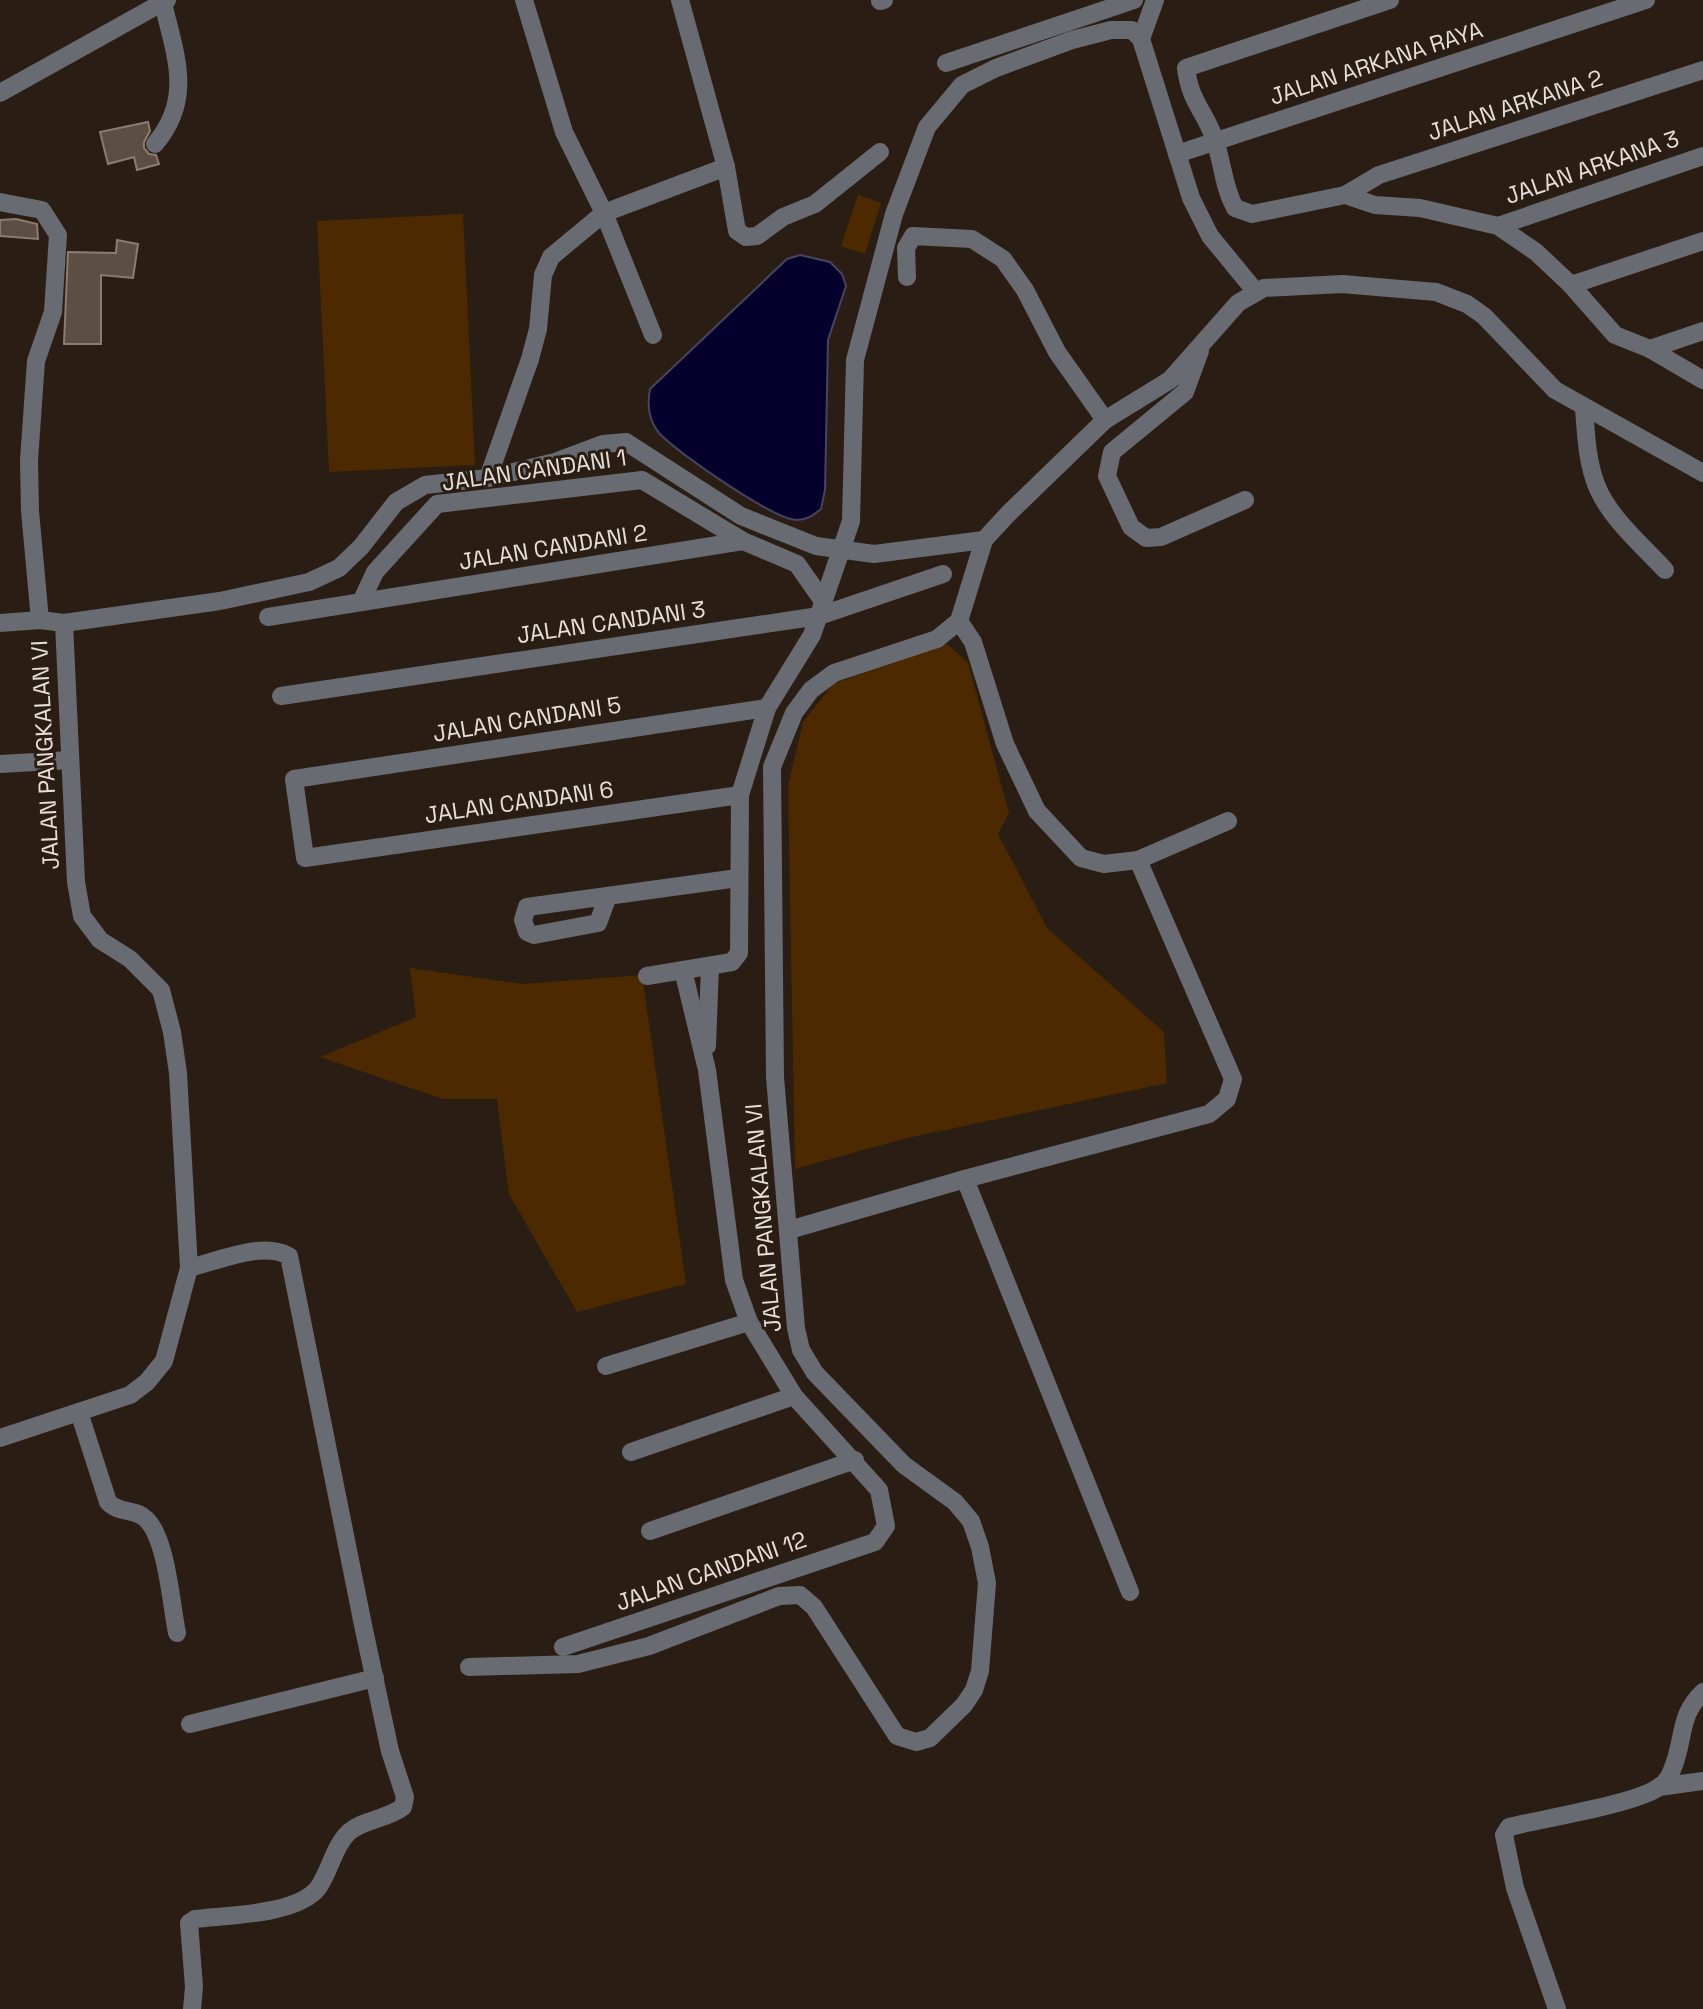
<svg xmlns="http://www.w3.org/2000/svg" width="1703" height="2009" font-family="'Space Grotesk',sans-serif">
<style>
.green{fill:#4d2900}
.water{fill:#04002b;stroke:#48435f;stroke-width:2}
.building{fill:#5c4e43;stroke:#8b7c70;stroke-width:2}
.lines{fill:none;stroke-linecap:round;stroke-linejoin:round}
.minor{stroke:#696b72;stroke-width:18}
.labels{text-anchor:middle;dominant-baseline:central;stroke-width:6;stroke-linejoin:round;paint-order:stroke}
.street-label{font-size:23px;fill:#e7ded8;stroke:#2a1e14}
</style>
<rect width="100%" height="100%" fill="#2a1e14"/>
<g class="green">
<polygon points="858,195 881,203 865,254 841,246"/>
<polygon points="463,214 475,465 329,472 317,221"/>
<polygon points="947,644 968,663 1009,813 998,834 1047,928 1164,1032 1167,1083 903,1139 795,1169 788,786 803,722 833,684"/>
<polygon points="410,968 523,984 642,975 686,1284 577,1312 509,1194 497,1099 443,1099 320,1057 416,1017"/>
</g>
<path class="water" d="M800,255L830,262L842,274L846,286L828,340L825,490L821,509C813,515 808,520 797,520C774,520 678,453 660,434C648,421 647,405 650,389L787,259Z"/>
<g class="building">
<polygon points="148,122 150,131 144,142 144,148 149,154 156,155 159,164 137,170 134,157 108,164 100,132"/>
<polygon points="16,219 37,224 38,239 0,236 0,220"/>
<polygon points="117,240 138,244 133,278 101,275 101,344 64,344 68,252 116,253"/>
</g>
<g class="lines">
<g class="minor">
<polyline points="524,0 564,132 604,213 653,335"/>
<polyline points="680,0 726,167 737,231 746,237 757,236 783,217 815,204 880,152"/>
<path d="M1390,0L1186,68C1190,104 1208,114 1216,144C1223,166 1224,188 1235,208L1252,214L1345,195L1375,205L1420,208L1498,226L1536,252L1571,285L1615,335L1650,349L1703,380"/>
<polyline points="880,1 884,0"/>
<polyline points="1141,39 1155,0"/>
<polyline points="946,63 1134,0"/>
<polyline points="0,93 167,0"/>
<path d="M155,144C194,98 175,55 163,3"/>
<polyline points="1177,154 1646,0"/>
<polyline points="1345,195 1379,175 1703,70"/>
<polyline points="0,202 42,210 58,235 53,312 36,361 29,460 30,511 40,620"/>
<polyline points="1498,226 1703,156"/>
<polyline points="907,277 906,248 913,236 972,239 1003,259 1025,290 1057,352 1105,420"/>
<polyline points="1571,285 1703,241"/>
<polyline points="1650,349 1703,331"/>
<polyline points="1200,351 1185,392 1112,452 1107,476 1131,527 1146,538 1161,537 1245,500"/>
<path d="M1584,408C1586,435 1587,464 1598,489C1612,520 1643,546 1665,570"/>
<polyline points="488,478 530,359 538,329 543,275 551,257 604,213 726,167"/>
<polyline points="361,602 375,572 437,504 642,480 743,541"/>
<polyline points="268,617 743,541 797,564 823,601"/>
<polyline points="959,621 973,642 1005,744 1037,811 1081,858 1104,864 1138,860"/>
<polyline points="0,623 40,620 64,623 220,601 309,582 339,568 361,547 396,502 425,485 488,478 555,462 603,444 626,442 741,516 816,546 874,554 984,540"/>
<polyline points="281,696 819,616 943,574"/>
<polyline points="0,764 70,760"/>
<polyline points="740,795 305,858 294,779 767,708"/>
<polyline points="608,896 598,923 534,935 527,932 523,920 527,907 738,878"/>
<polyline points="647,976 732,962 739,953 740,795 767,708 812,635 851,521 855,360 894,214 927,127 962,85 996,68 1072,40 1111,30 1132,30 1141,39 1191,198 1210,236 1256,292"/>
<polyline points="707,1046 710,966"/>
<polyline points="965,1179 1130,1592"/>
<polyline points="789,1230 965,1179 1209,1114 1227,1099 1233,1079 1138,860 1228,821"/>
<path d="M189,1268C218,1261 262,1241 289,1256L363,1625L390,1751L405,1797L403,1807C387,1819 363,1820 349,1832C334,1846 330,1871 318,1888C297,1915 227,1915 195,1919L189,1923L194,1987L192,2009"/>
<polyline points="606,1366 749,1322"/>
<path d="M79,1412L108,1502C119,1514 135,1508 146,1519C167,1539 171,1604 177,1633"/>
<polyline points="0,1438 130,1395 147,1382 164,1361 189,1268 178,1073 172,1032 161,990 130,959 100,940 82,916 76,882 64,623"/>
<polyline points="631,1452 794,1396"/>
<polyline points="650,1531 855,1460"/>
<polyline points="563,1647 875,1542 886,1526 879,1490 794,1396 749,1322 734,1280 707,1070 683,970"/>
<polyline points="469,1667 578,1664 649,1646 779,1596 800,1595 814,1607 897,1736 916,1742 930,1738 964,1705 974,1690 980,1671 987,1583 980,1547 971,1521 955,1502 904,1465 815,1373 801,1350 796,1328 775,1077 772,767 794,713 811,690 834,673 937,639 959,621 984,540 1008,514 1105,420 1170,380 1238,303 1264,288 1342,284 1436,292 1467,304 1484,316 1555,390 1703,473"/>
<polyline points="190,1724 375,1678"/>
<polyline points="1659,1787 1703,1781"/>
<path d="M1557,2009L1515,1888L1504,1835L1509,1827C1541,1819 1636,1804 1659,1787C1665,1783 1670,1776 1672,1770C1685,1740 1678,1715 1703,1692"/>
</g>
</g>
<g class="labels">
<g class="street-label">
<text transform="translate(1376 63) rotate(-18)">JALAN ARKANA RAYA</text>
<text transform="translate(1515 105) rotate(-18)">JALAN ARKANA 2</text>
<text transform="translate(1592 167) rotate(-19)">JALAN ARKANA 3</text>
<text transform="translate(534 470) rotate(-8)">JALAN CANDANI 1</text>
<text transform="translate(553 547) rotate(-9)">JALAN CANDANI 2</text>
<text transform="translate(611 622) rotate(-8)">JALAN CANDANI 3</text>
<text transform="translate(527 719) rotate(-9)">JALAN CANDANI 5</text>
<text transform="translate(45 755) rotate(-93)">JALAN PANGKALAN VI</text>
<text transform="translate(519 802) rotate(-8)">JALAN CANDANI 6</text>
<text transform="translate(763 1218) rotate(-95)">JALAN PANGKALAN VI</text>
<text transform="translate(711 1571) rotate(-19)">JALAN CANDANI 12</text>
</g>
</g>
</svg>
